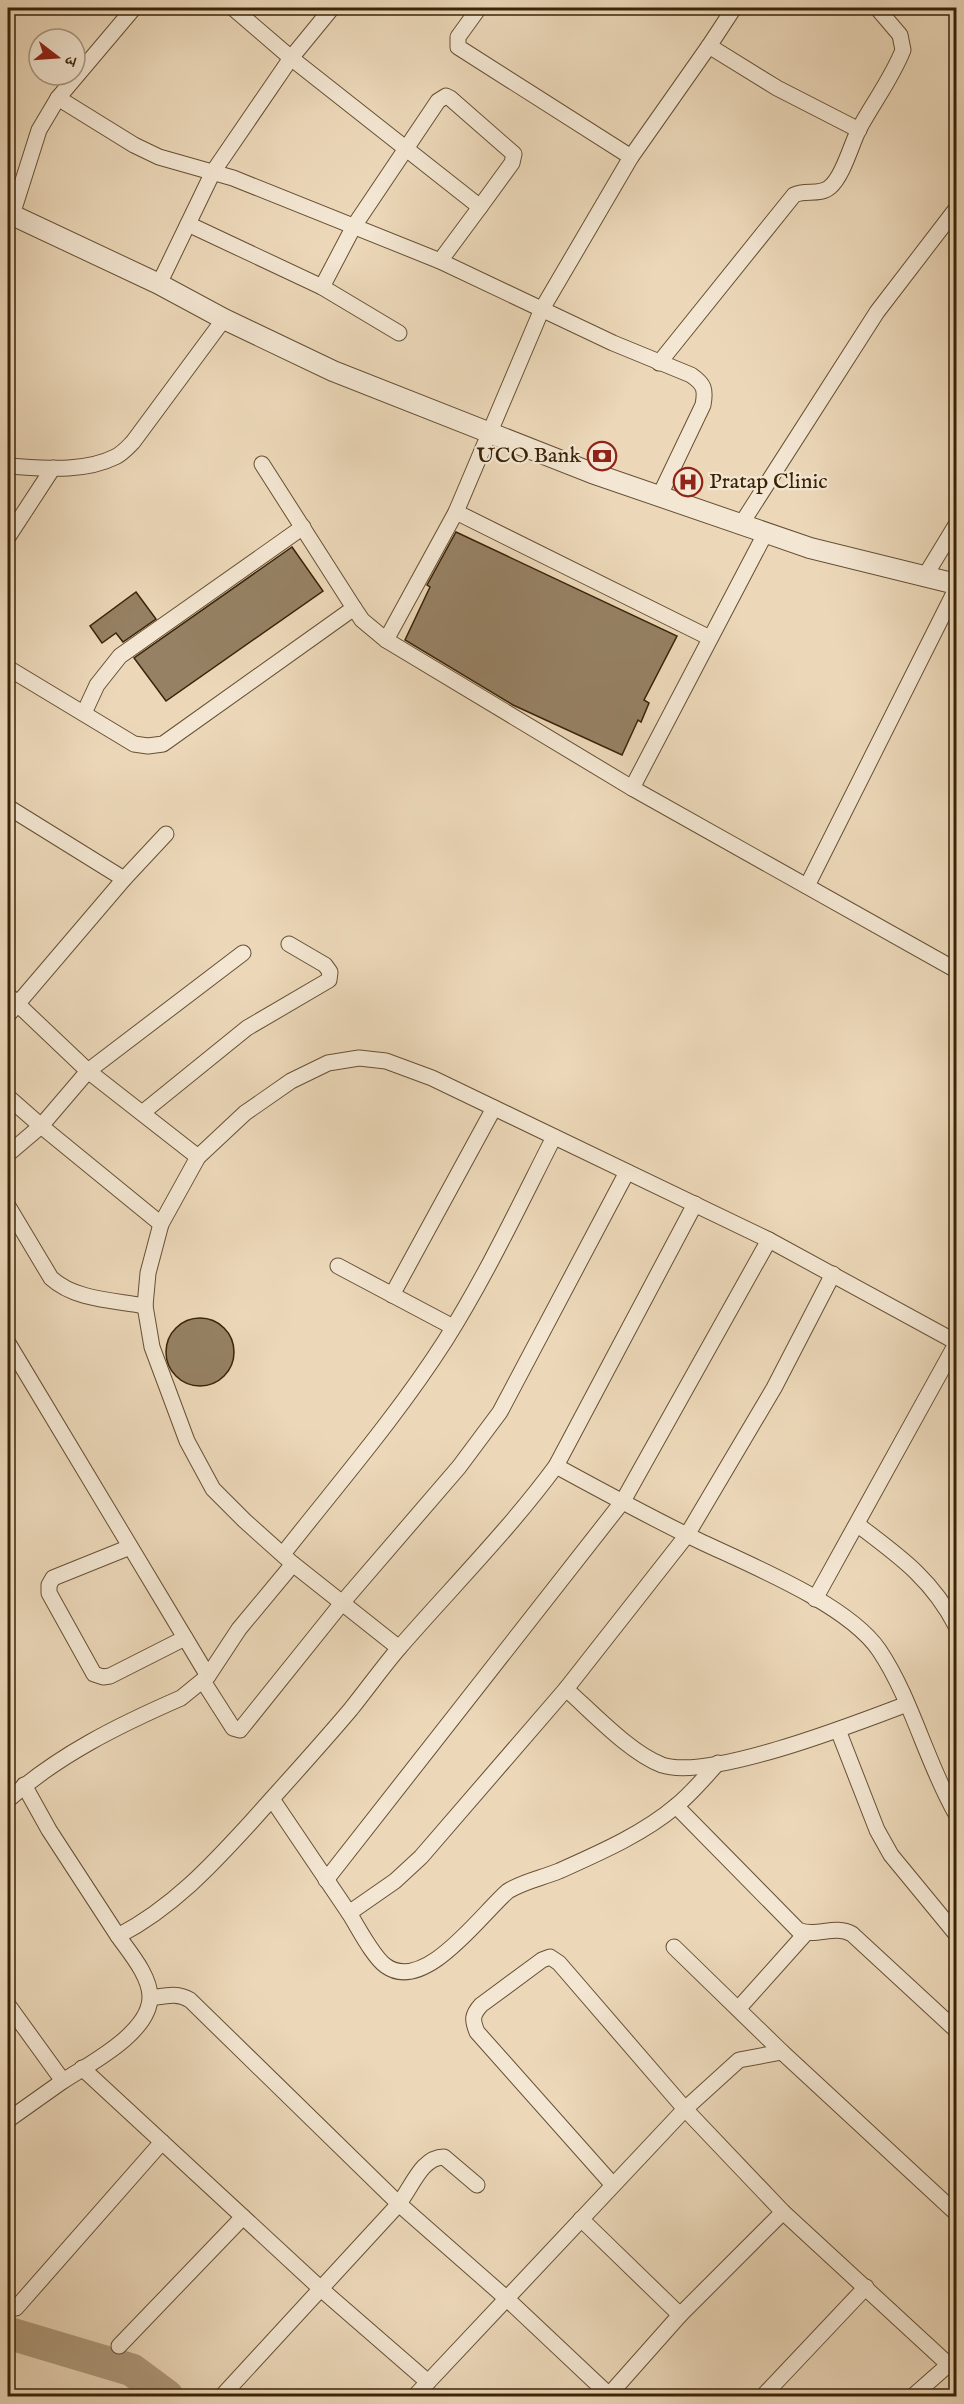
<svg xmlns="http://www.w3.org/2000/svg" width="964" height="2404" font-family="'IM FELL English','Noto Serif Devanagari',serif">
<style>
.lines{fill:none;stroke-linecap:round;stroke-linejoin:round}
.river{stroke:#af9a7c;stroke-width:33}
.building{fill:#968164;stroke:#392307;stroke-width:1.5}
.minor-casing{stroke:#665034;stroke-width:17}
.tertiary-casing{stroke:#665034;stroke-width:22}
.minor{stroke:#f3e6d2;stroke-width:15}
.tertiary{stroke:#f3e6d2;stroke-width:20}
.labels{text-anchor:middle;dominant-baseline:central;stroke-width:4.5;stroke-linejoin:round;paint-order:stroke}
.poi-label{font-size:22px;fill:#392307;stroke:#f3e6d2;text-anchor:end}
</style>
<rect width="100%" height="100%" fill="#ecd8b9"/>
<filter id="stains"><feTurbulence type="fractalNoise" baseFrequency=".00333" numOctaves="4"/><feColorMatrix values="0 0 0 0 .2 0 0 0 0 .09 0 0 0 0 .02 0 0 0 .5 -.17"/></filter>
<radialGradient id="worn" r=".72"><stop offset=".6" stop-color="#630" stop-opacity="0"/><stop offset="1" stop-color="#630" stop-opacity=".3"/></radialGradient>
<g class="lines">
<polyline class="river" points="8,2333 132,2370 167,2396"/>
</g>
<g class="building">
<polygon points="456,532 677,636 644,700 649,703 641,722 638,720 622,755 513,705 405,640 430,587 427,585"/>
<polygon points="292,547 323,591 166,701 134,658"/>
<polygon points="136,592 156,619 123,642 116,633 102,643 90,626"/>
<circle cx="200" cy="1352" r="34"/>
</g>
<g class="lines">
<g class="minor-casing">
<g id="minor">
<polyline points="233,8 291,58 480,207 440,261"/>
<polyline points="479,8 458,37 458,47 631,157"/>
<polyline points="734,8 709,46 631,157 542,309 456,512 386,640 632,788 956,970"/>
<polyline points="709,46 777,88 859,130"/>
<path d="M58,98L134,145L159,157L233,178L440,261L613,343L691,375C704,384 706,389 703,405L659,497"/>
<polyline points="12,215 39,130 58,98 134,8"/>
<polyline points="188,224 322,287 354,226 438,101 446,96 450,98 514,154 512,163 480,207"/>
<polyline points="159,284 213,172 291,58 332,8"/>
<polyline points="322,287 399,333"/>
<path d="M659,363L794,195C805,189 820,196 830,187C843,176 851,145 859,129C873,103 892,78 903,50L900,35L877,8"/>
<polyline points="262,464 354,608 362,620 386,640"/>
<path d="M8,466C42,468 83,473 115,457C122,454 128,447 133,442L224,319"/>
<polyline points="456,512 710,638"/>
<polyline points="740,526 877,312 956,209"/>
<polyline points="8,537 53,468"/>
<polyline points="925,576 956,525"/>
<polyline points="8,668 134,744 148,746 163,744 354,608"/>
<polyline points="84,713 97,685 120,656 303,527"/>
<polyline points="632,788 765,534"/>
<polyline points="8,807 124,879"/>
<polyline points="807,886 956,589"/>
<polyline points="8,995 88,1071 198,1157"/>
<polyline points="8,1015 124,879 166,834"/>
<polyline points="8,1097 41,1126 88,1071 243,953"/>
<polyline points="142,1113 247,1028 329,980 330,972 325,965 289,944"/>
<polyline points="8,1154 41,1126 161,1224"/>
<path d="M8,1206L51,1278C75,1300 113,1300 145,1306"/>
<polyline points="338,1266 453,1327"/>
<polyline points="392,1295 494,1108"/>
<polyline points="8,1343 208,1676"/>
<path d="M556,1466C600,1490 644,1514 689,1536C742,1562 846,1602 879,1650C912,1699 926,1762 956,1814"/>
<path d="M858,1525C899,1556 932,1579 956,1626"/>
<polyline points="130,1547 53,1578 49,1585 49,1593 94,1674 103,1677 110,1676 185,1638"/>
<path d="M283,1554C338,1484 397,1416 445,1341C486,1276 519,1206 554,1137"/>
<polyline points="815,1599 956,1344"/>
<polyline points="399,1648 293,1564 245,1521 213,1489 187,1441 152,1347 145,1306 148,1273 161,1224 198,1157 245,1113 291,1081 328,1063 359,1058 386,1061 432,1078 769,1240 956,1342"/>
<polyline points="203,1681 233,1728 240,1730 342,1603 459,1467 500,1412 627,1172"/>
<path d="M566,1689C592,1712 630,1753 662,1765C709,1781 857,1723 907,1704"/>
<polyline points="838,1730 877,1830 891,1855 956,1934"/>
<path d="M718,1763C704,1778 691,1794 676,1806C643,1834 599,1853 559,1871C542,1878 524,1881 508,1891C482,1913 425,1994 386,1966C373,1957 358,1927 349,1913L395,1881L421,1857L566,1689L687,1535L774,1388L833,1274"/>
<path d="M24,1785L49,1830L118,1936C172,1908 211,1866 252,1821C285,1784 319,1747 351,1709C367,1689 382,1668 399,1648C452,1587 508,1531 556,1466L695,1204"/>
<polyline points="272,1799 349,1913"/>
<path d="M8,1800C58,1755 119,1725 181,1698L208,1676L239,1629L293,1564"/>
<path d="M676,1806L798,1930C817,1938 834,1924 852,1934L956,2030"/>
<polyline points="326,1880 623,1501 769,1240"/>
<polyline points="674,1947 782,2052 956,2213"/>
<path d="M151,1998C165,1996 177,1992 190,2000L399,2204L506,2298L609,2395L680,2315L783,2212"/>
<polyline points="8,2005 63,2081 8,2120"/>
<polyline points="738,2009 806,1933"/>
<polyline points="82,2068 321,2289 428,2382"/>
<path d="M63,2081C89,2064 150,2033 150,1997C150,1976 130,1953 118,1936"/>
<path d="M613,2185L477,2032C472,2020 472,2015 481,2005L542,1960L550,1957L559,1963L685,2109L783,2212L949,2365"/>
<polyline points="581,2219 680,2315"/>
<polyline points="16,2308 162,2142"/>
<polyline points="119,2346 243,2217"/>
<path d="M222,2396C280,2333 338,2270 396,2207C411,2191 420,2157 444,2157L477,2185"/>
<polyline points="415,2396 685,2109 739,2060 782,2052"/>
<polyline points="763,2396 866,2287"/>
<polyline points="913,2396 956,2358"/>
</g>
</g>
<g class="tertiary-casing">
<polyline id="tertiary" points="8,213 159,284 224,319 333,371 592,473 810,548 956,584"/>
</g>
<use href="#minor" class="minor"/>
<use href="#tertiary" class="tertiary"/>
</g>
<defs>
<g id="bank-ring" transform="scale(1.5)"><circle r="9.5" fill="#f3e6d2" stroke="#8f2418" stroke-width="1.5"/><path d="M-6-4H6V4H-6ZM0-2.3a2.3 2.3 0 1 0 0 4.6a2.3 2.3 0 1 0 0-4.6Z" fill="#8f2418"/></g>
<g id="hospital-ring" transform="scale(1.5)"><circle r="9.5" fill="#f3e6d2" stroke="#8f2418" stroke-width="1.5"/><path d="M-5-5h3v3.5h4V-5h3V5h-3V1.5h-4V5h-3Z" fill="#8f2418"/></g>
</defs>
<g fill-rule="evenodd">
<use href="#bank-ring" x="602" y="456"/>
<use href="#hospital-ring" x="688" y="482"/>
</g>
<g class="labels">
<g class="poi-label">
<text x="581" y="456">UCO Bank</text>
<text x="709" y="482" text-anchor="start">Pratap Clinic</text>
</g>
</g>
<rect width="964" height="2404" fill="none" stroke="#ecd8b9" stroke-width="30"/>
<rect x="9" y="9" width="946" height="2386" fill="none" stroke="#392307" stroke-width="3"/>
<rect x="15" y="15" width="934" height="2374" fill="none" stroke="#392307" stroke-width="1.5"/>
<g transform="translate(57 57) rotate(107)"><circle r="28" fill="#f3e6d2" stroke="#a99881" stroke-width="1.5"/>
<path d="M0-4.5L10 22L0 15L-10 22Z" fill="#8f2418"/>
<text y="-9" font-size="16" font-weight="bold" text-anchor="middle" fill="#392307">उ</text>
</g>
<rect width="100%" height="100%" filter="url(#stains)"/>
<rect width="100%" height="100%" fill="url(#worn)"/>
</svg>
